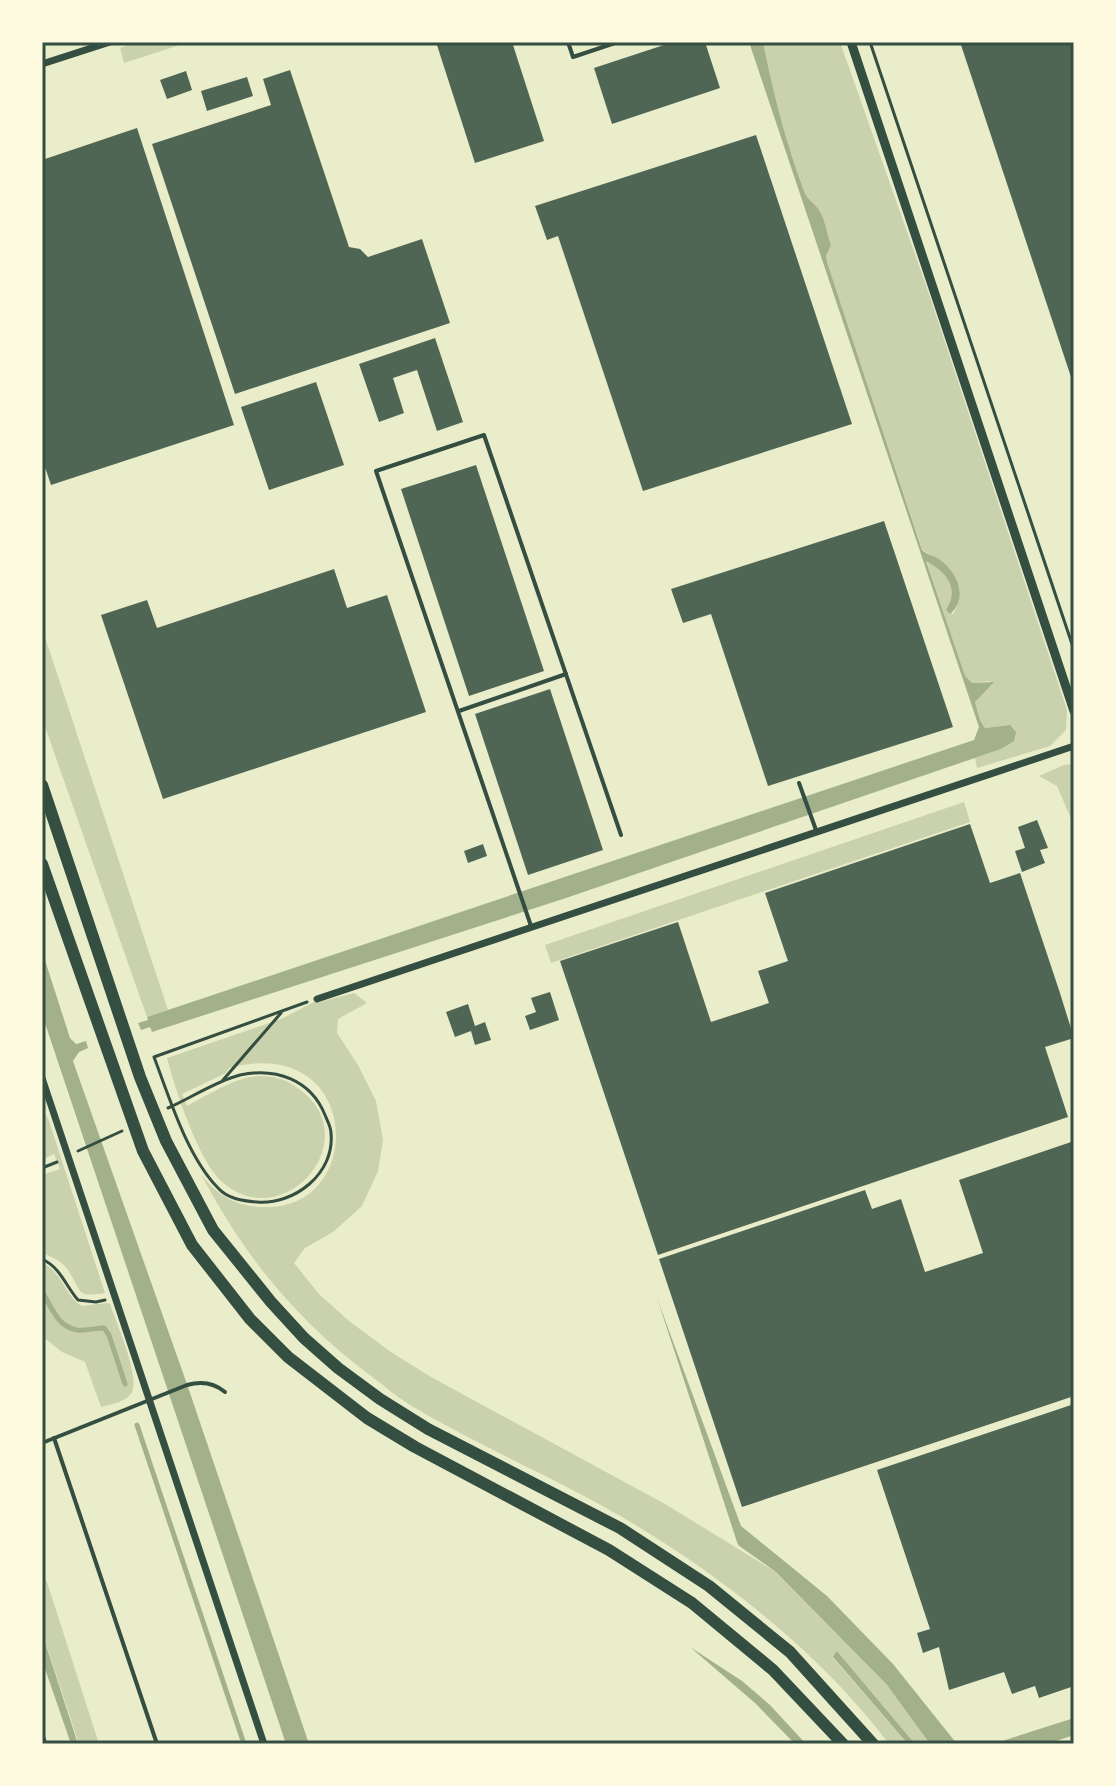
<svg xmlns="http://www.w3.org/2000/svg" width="1116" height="1786" font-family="Spectral,serif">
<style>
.green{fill:#cad2ad}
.water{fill:#a3b18a}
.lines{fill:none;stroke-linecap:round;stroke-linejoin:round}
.stream{stroke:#a3b18a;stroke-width:5}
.building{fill:#4f6655}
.path{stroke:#344e41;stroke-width:3}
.service{stroke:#344e41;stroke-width:4}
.minor{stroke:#344e41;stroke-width:7}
.tertiary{stroke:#344e41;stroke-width:9}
.trunk{stroke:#344e41;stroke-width:12}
.neatline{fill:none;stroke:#344e41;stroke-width:3}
</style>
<rect width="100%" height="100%" fill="#e9edc9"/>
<g class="green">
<polygon points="136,42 189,42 124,63 120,48"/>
<path d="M763,42H840L928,291L1067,710L1066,730L1050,746L977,768L975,758L1001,749L1010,725L985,728L980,720L975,702L991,681L972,683L965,677L926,560C946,573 960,587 946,610L953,614C965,595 958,572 940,560C933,555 928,555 922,549L827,262L826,256L831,245C827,233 824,220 819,210C814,202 807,200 804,191C786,143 773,92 763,42Z"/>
<polygon points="42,628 168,1010 147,1017 42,718"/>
<polygon points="1074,764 1074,826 1057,786 1039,776 1064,765"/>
<polygon points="964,802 970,822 551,963 545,945"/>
<path d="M354,993L367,1003L338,1019L337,1033L358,1065L376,1101L383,1140L378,1171L362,1206L333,1232L305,1248L294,1263L319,1294L349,1321L391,1352L431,1377L665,1504L776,1572L887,1685L930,1744H915L838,1652L833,1658L908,1744H889C821,1654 729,1582 634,1524C563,1481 486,1450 415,1408C399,1399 385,1386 371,1376C296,1320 244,1256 201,1174C217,1196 237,1207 264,1207C367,1211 363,1032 229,1068L226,1073L182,1094L187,1106C204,1097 223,1085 242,1079C261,1073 283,1076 299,1089C369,1139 282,1239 220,1180C198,1159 175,1089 167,1058L281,1019L318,1000L320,1002Z"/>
<path d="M42,1110L48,1118L105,1293C78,1297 82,1294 70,1273C64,1262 53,1257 42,1253V1175L60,1169L54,1154L42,1160Z"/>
<path d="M42,1262C64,1275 64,1295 82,1306L107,1303L110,1304C116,1323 143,1381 130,1395C123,1403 111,1404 101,1407L85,1362L62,1352L42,1336Z"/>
<polygon points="42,1574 47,1582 99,1744 79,1744 42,1632"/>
</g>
<g class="water">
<path d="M749,42H763C773,92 786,143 804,191C807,200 814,202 819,210C825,219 827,234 831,245L826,256L827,262L922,550C927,555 933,555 939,559C957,571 969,598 950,614L946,610C960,588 946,572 926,561L965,676L972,683L994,682L975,702L980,720L985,728L1010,725L1016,732L1014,741L1001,749L566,898L152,1032L150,1027L141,1030L138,1023L148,1020L147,1017L974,740L979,727Z"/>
<polygon points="42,951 70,1038 76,1044 86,1041 88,1048 79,1052 73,1061 189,1390 309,1744 286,1744 42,1014"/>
<polygon points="657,1298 741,1526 827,1596 893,1664 957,1744 930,1744 887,1685 776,1572 738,1545"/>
<polygon points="42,1633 78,1744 71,1744 42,1660"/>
<polygon points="690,1647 742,1681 770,1705 806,1744 795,1744 755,1703"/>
<polygon points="837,1651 915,1744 908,1744 833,1657"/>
<polygon points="1074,1718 1074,1735 1047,1744 993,1744"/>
</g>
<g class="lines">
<g class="stream">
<path d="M42,1292C52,1306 56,1326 77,1330C85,1331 95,1328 104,1328L109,1335L125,1384"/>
<polyline points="137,1425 244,1744"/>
</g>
</g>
<g class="building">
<polygon points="436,42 512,42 544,141 475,163"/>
<polygon points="673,42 705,42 720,88 612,124 594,68"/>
<polygon points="960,42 1074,42 1074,383 1073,383"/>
<polygon points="290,70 349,247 360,249 368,257 422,239 450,323 235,394 152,144 271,105 263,79"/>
<polygon points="186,71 192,90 167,99 160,80"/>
<polygon points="247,77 253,96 207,111 201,91"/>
<polygon points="137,128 234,425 51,485 42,458 42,160"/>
<polygon points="756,135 852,424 643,491 558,236 547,240 535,206"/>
<polygon points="435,338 463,422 437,431 417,370 393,378 404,413 379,422 359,364"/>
<polygon points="316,382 344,465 269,490 241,407"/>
<polygon points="476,465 544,671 469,696 401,489"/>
<polygon points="884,521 953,727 768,786 711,614 683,623 671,589"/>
<polygon points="334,569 347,608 387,595 426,712 163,799 101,615 147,600 157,628"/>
<polygon points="550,689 603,850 528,875 475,714"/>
<polygon points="1037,820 1048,848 1040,850 1045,863 1022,872 1015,851 1025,848 1018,827"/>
<polygon points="970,824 990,883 1020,873 1059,990 1074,1038 1045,1047 1068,1117 658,1255 560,961 678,922 711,1022 769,1003 758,971 788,961 765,893"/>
<polygon points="483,844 487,856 468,863 464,851"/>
<polygon points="550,992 559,1020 530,1030 525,1016 536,1012 531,998"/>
<polygon points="468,1004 475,1026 485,1022 491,1040 475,1045 471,1031 455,1037 446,1012"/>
<polygon points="1074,1141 1074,1396 742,1507 659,1259 865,1190 872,1209 901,1199 925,1272 983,1253 959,1180"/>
<polygon points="1074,1404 1074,1686 1039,1698 1035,1686 1012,1694 1004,1672 949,1690 939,1647 923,1653 917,1633 930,1629 877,1470"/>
</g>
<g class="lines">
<g class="path">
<polyline points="870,42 1074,650"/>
<polyline points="223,1080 281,1013"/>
<path d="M168,1108C191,1098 216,1081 240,1075C276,1067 311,1080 325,1115C327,1120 331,1127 331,1133C335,1174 294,1205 257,1202C243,1201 228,1199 218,1188C187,1156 170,1099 154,1057L307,1002"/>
<polyline points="78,1151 122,1131"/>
<polyline points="42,1168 57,1162"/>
<path d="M42,1259C61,1268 65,1285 78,1300L96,1302L105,1300"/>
<polyline points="42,1732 46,1744"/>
</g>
<g class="service">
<polyline points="568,42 573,57 618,42"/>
<polyline points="459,711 566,674"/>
<polyline points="799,783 816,830"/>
<polyline points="531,926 376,471 484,435 621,835"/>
<polyline points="54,1438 157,1744"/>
<path d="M42,1443L187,1385C201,1381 213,1382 225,1392"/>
</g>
<g class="minor">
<polyline points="42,64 110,42"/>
<polyline points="317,999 1074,746"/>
<polyline points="42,1078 264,1744"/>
</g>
<polyline class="tertiary" points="851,42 1074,711"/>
<g class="trunk">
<polyline points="42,785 140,1077 166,1141 213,1230 271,1302 304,1338 338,1368 380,1399 428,1429 620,1528 709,1586 790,1652 873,1744"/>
<polyline points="42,864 143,1151 192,1245 250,1319 288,1357 367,1418 415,1447 609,1550 692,1603 773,1670 843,1744"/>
</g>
</g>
<rect width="1116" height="1786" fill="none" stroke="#fefae0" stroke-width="88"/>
<rect x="44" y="44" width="1028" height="1698" class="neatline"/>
</svg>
